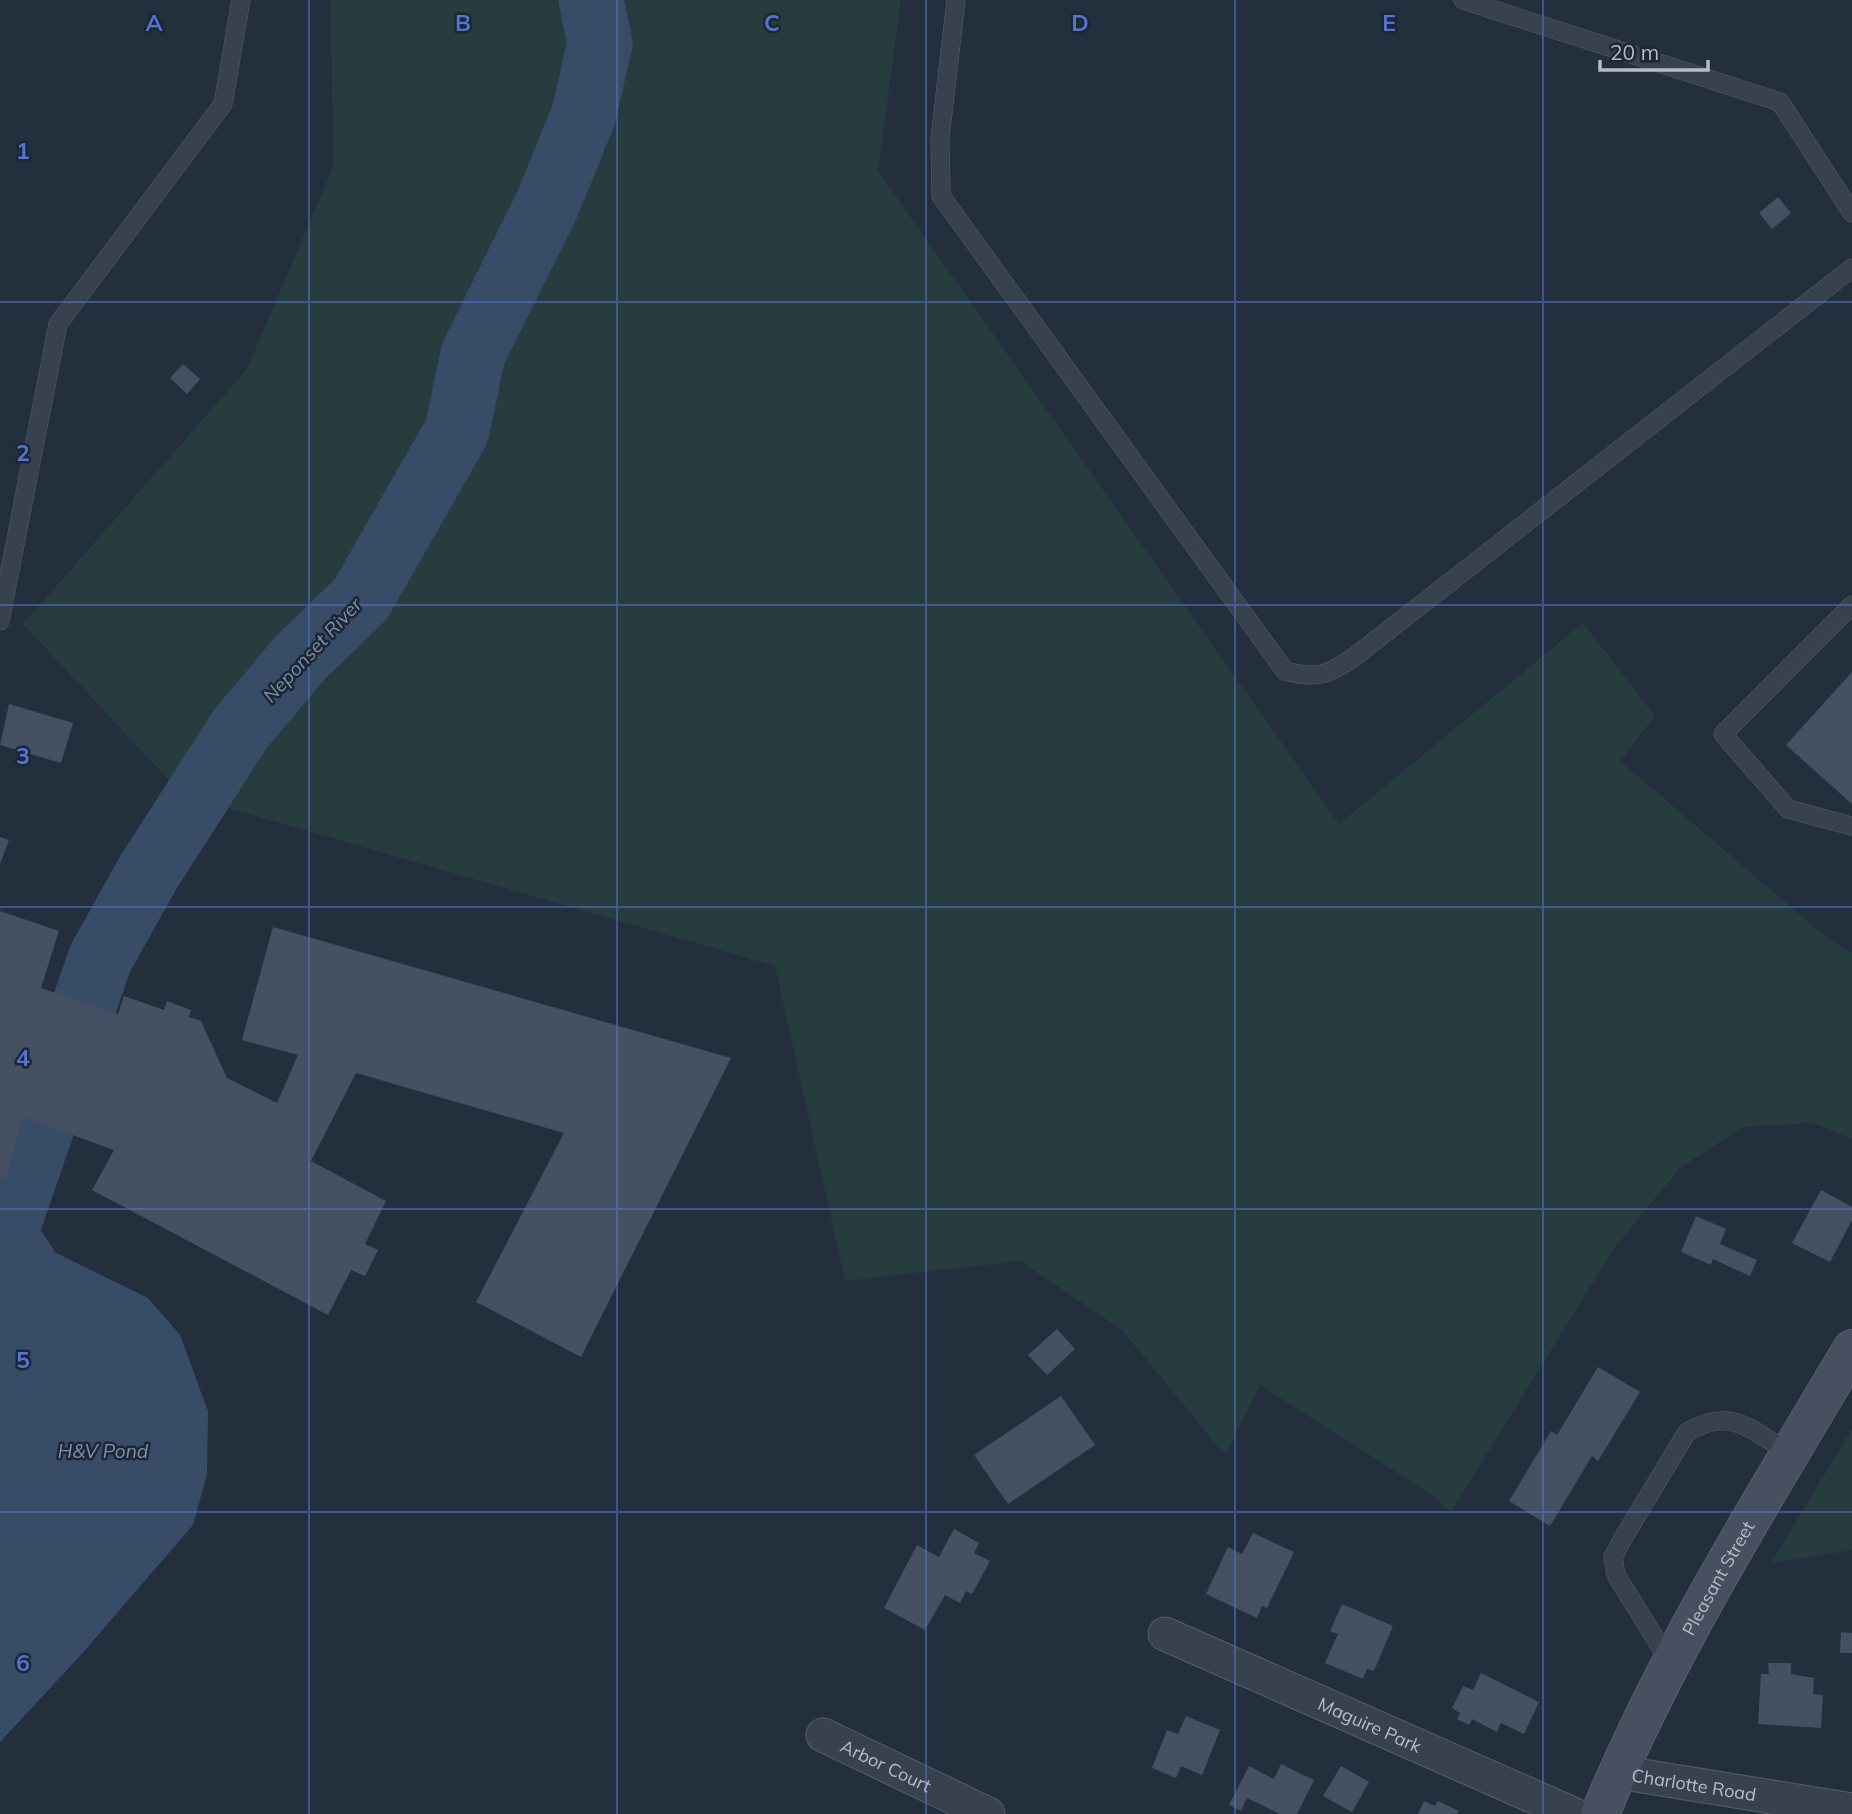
<svg xmlns="http://www.w3.org/2000/svg" width="1852" height="1814" font-family="Mulish,sans-serif">
<style>
.green{fill:#263c3f}
.water{fill:#394c67}
.lines{fill:none;stroke-linecap:round;stroke-linejoin:round}
.river{stroke:#394c67;stroke-width:65}
.building{fill:#455162}
.lane-casing{stroke:#565f6c;stroke-width:19}
.street-casing{stroke:#565f6c;stroke-width:35}
.secondary-casing{stroke:#565f6c;stroke-width:40}
.lane{stroke:#38414e;stroke-width:18}
.street{stroke:#38414e;stroke-width:33}
.secondary{stroke:#465061;stroke-width:38}
.grid{fill:none;stroke:#5274d3;stroke-width:2;stroke-opacity:0.55}
.labels{text-anchor:middle;dominant-baseline:central;stroke-width:5;stroke-linejoin:round;paint-order:stroke}
.street-label{font-size:18px;fill:#b4bcc9;stroke:#1d2633}
.water-label{font-size:19px;font-style:italic;fill:#7c92b1;stroke:#1d2633}
.grid-label{font-size:23px;text-anchor:middle;font-weight:bold;fill:#5274d3;stroke:#1d2633;stroke-width:5;stroke-linejoin:round;paint-order:stroke}
</style>
<rect width="100%" height="100%" fill="#242f3e"/>
<g class="green">
<polygon points="330,0 576,0 605,155 624,58 625,0 901,0 878,171 1339,824 1583,623 1655,716 1620,761 1824,935 1852,953 1852,1139 1813,1123 1743,1127 1680,1168 1615,1247 1451,1512 1429,1493 1260,1385 1225,1455 1122,1330 1020,1261 845,1281 775,966 183,795 23,624 247,369 334,165"/>
<polygon points="1852,1429 1852,1550 1771,1563"/>
</g>
<polygon class="water" points="0,1217 42,1232 56,1253 148,1298 180,1335 208,1411 207,1474 193,1525 79,1657 0,1742"/>
<g class="lines">
<polyline class="river" points="0,1249 100,959 148,873 241,728 301,657 361,599 457,431 473,354 547,205 584,114 600,43 591,0"/>
</g>
<g class="building">
<polygon points="1778,197 1791,213 1772,229 1759,213"/>
<polygon points="183,364 200,379 187,394 170,378"/>
<polygon points="1852,672 1852,804 1786,745"/>
<polygon points="9,704 73,723 61,763 0,745"/>
<polygon points="0,837 9,840 0,864"/>
<polygon points="0,911 59,931 41,988 118,1014 124,996 164,1010 167,1001 191,1010 189,1017 201,1021 227,1078 277,1103 298,1055 242,1040 273,927 731,1058 581,1357 476,1302 564,1133 356,1073 311,1161 386,1201 365,1244 378,1250 365,1276 351,1270 328,1315 92,1190 114,1150 23,1117 6,1178 0,1176"/>
<polygon points="1821,1190 1852,1207 1852,1220 1830,1262 1792,1243"/>
<polygon points="1696,1216 1726,1229 1720,1244 1757,1260 1750,1276 1713,1259 1711,1265 1681,1252"/>
<polygon points="1057,1329 1075,1349 1047,1375 1028,1355"/>
<polygon points="1598,1367 1640,1392 1598,1461 1592,1456 1550,1526 1509,1501 1551,1431 1557,1435"/>
<polygon points="1061,1396 1095,1445 1008,1504 974,1455"/>
<polygon points="954,1529 979,1543 974,1553 990,1561 972,1594 966,1591 960,1603 945,1595 925,1630 884,1608 917,1545 939,1557"/>
<polygon points="1253,1533 1294,1552 1267,1608 1262,1606 1257,1618 1206,1594 1228,1547 1242,1554"/>
<polygon points="1342,1604 1393,1626 1374,1671 1367,1669 1363,1679 1325,1663 1338,1634 1330,1631"/>
<polygon points="1841,1632 1852,1633 1852,1653 1840,1653"/>
<polygon points="1768,1663 1791,1663 1791,1674 1814,1678 1813,1694 1823,1695 1821,1728 1758,1724 1761,1674 1769,1674"/>
<polygon points="1481,1673 1539,1702 1524,1734 1501,1723 1497,1732 1472,1719 1469,1725 1457,1719 1460,1713 1452,1708 1463,1686 1473,1690"/>
<polygon points="1186,1716 1220,1730 1202,1775 1181,1766 1176,1778 1152,1768 1167,1730 1178,1734"/>
<polygon points="1281,1764 1314,1780 1297,1814 1280,1814 1247,1798 1241,1811 1229,1805 1249,1766 1274,1779"/>
<polygon points="1341,1766 1369,1782 1352,1812 1323,1796"/>
<polygon points="1424,1801 1435,1806 1438,1801 1459,1811 1457,1814 1418,1814"/>
</g>
<g class="lines">
<g class="lane-casing">
<g id="lane">
<path d="M956,0L940,138L941,196L1285,671C1319,680 1330,674 1358,654L1852,268"/>
<polyline points="1463,0 1780,102 1852,213"/>
<polyline points="1852,605 1723,734 1788,809 1852,826"/>
<polyline points="0,621 58,324 223,104 241,0"/>
<path d="M1670,1662L1616,1575L1613,1557L1622,1540L1687,1432C1732,1406 1750,1430 1790,1453"/>
</g>
</g>
<g class="street-casing">
<g id="street">
<path id="s1" d="M1165,1634L1573,1814"/>
<path id="s2" d="M823,1735L988,1814"/>
<path id="s3" d="M1618,1772L1852,1810"/>
</g>
</g>
<g class="secondary-casing">
<g id="secondary">
<path id="s4" d="M1600,1814C1668,1650 1762,1501 1852,1349"/>
</g>
</g>
<use href="#lane" class="lane"/>
<use href="#street" class="street"/>
<use href="#secondary" class="secondary"/>
</g>
<path class="grid" d="M309,0V1814M617,0V1814M926,0V1814M1235,0V1814M1543,0V1814M0,302H1852M0,605H1852M0,907H1852M0,1209H1852M0,1512H1852"/>
<g class="labels">
<g class="street-label">
<text stroke="none"><textPath href="#s4" startOffset="264">Pleasant Street</textPath></text>
<text stroke="none"><textPath href="#s1" startOffset="224">Maguire Park</textPath></text>
<text stroke="none"><textPath href="#s2" startOffset="70">Arbor Court</textPath></text>
<text stroke="none"><textPath href="#s3" startOffset="77">Charlotte Road</textPath></text>
</g>
<g class="water-label">
<text transform="translate(312 650) rotate(-47)">Neponset River</text>
<text x="103" y="1451">H&amp;V Pond</text>
</g>
</g>
<g class="grid-label">
<text x="154" y="31">A</text>
<text x="463" y="31">B</text>
<text x="772" y="31">C</text>
<text x="1080" y="31">D</text>
<text x="1389" y="31">E</text>
<text x="23" y="159">1</text>
<text x="23" y="461">2</text>
<text x="23" y="764">3</text>
<text x="23" y="1066">4</text>
<text x="23" y="1368">5</text>
<text x="23" y="1671">6</text>
</g>
<path d="M1600 60v10h108v-10" fill="none" stroke="#b4bcc9" stroke-width="3.5"/>
<text x="1610" y="60" font-size="21" fill="#b4bcc9" stroke="#1d2633" stroke-width="5" paint-order="stroke">20 m</text>
</svg>
